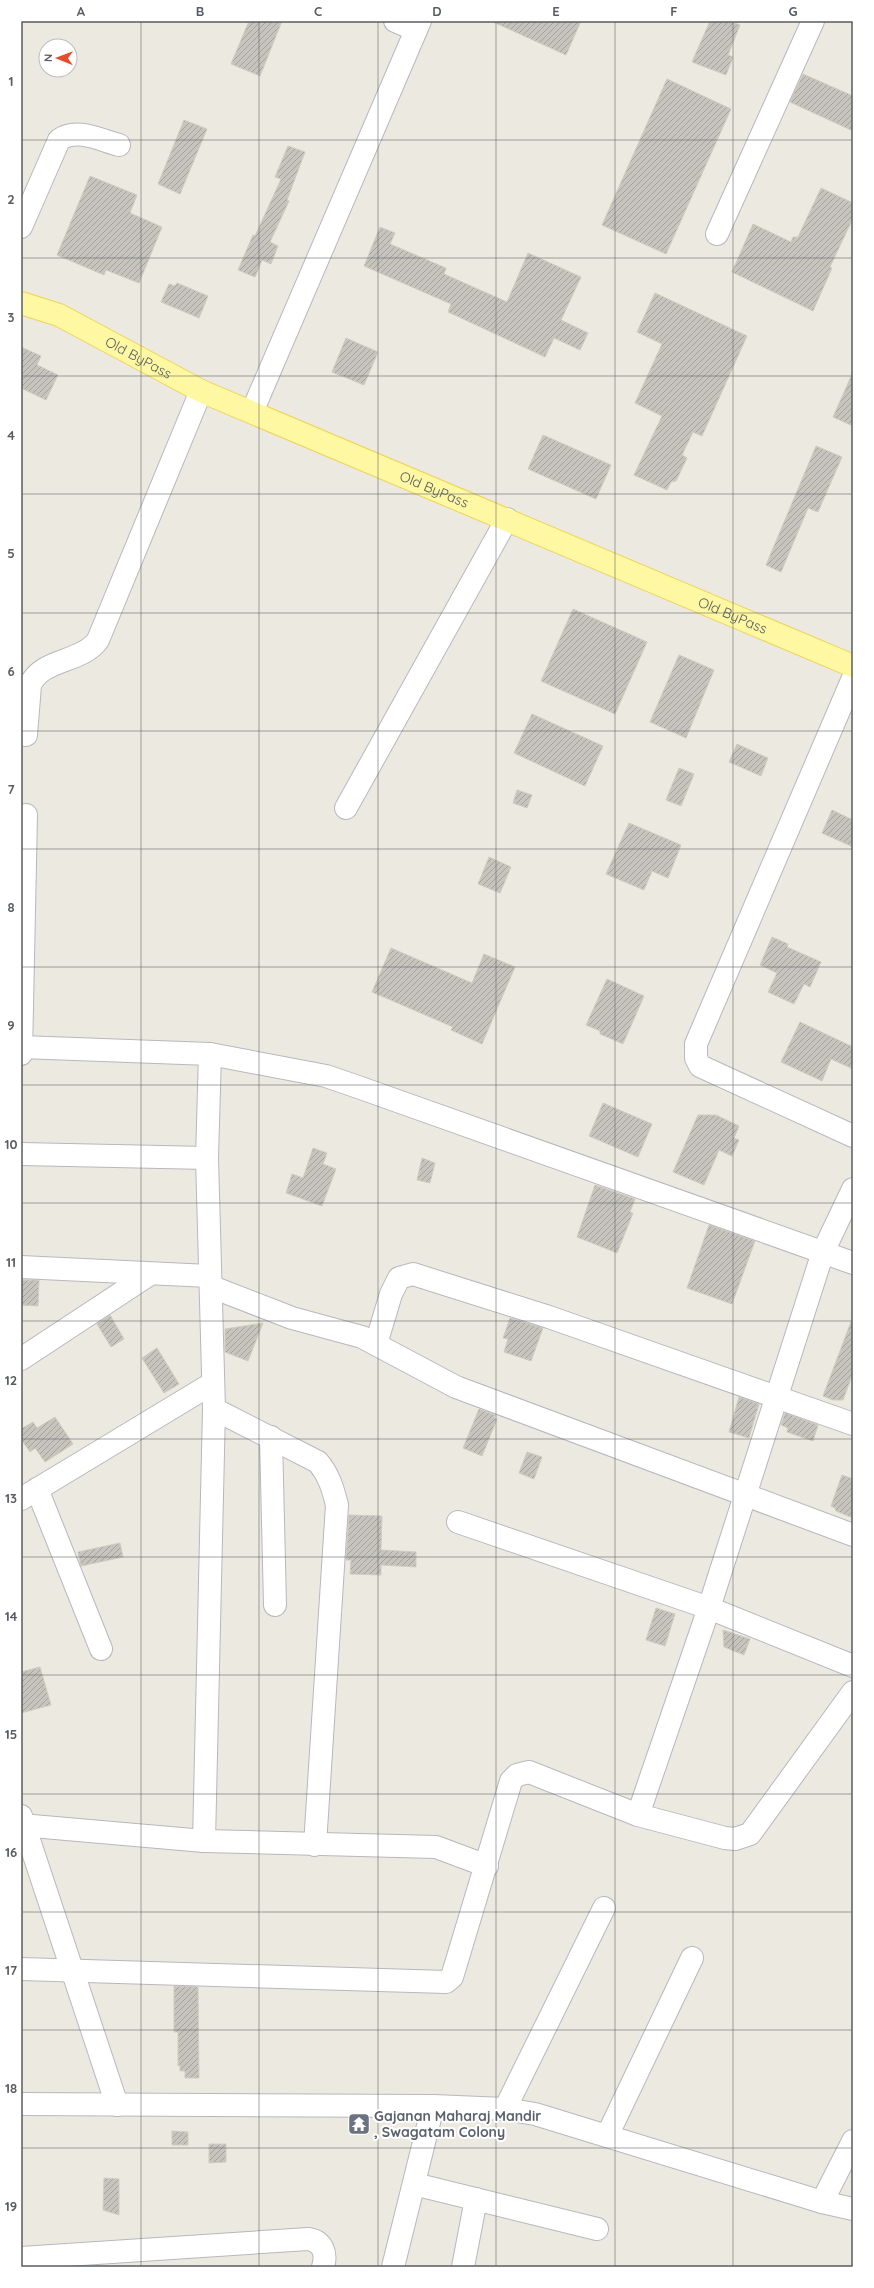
<svg xmlns="http://www.w3.org/2000/svg" width="874" height="2288" font-family="Quicksand,sans-serif">
<style>
.building{fill:url(#building-hatch);stroke:#d0ccbe}
.lines{fill:none;stroke-linecap:round;stroke-linejoin:round}
.minor-casing{stroke:#b6b8bd;stroke-width:24}
.major-casing{stroke:#efd256;stroke-width:24}
.minor{stroke:#fff;stroke-width:22}
.major{stroke:#fef8a3;stroke-width:22}
.grid{fill:none;stroke:#595c61;stroke-width:1;stroke-opacity:0.55}
.labels{text-anchor:middle;dominant-baseline:central;stroke-width:4;stroke-linejoin:round;paint-order:stroke}
.street-label{font-size:14px;fill:#595c61;stroke:#fff}
.worship-label{font-size:14px;font-weight:bold;fill:#5b616d;stroke:#fff;text-anchor:start}
.neatline{fill:none;stroke:#595c61;stroke-width:1.5}
.grid-label{font-size:13px;text-anchor:middle;font-weight:bold;fill:#595c61}
</style>
<defs>
<pattern id="building-hatch" width="6" height="6" patternUnits="userSpaceOnUse"><rect width="6" height="6" fill="#c6c4bd"/><path d="M-1 1l2-2M0 6l6-6M5 7l2-2" fill="none" stroke="#a4a29d"/></pattern>
</defs>
<rect width="100%" height="100%" fill="#eceae0"/>
<g class="building">
<polygon points="249,21 282,21 260,76 231,64"/>
<polygon points="491,21 581,21 566,55"/>
<polygon points="710,21 729,21 740,25 728,55 733,57 726,75 692,62"/>
<polygon points="803,74 853,96 853,131 790,102"/>
<polygon points="667,79 731,109 666,254 602,225"/>
<polygon points="184,120 207,129 180,194 158,184"/>
<polygon points="288,146 305,152 287,200 289,201 270,242 278,246 271,264 262,260 255,277 238,270 253,235 255,236 281,179 275,177"/>
<polygon points="90,176 137,195 130,213 162,227 139,283 106,270 104,275 57,255"/>
<polygon points="821,188 853,203 853,218 830,267 832,268 813,311 732,272 753,224 791,242 793,237 798,237"/>
<polygon points="380,227 395,233 390,244 446,268 444,274 507,302 528,253 581,277 561,320 588,333 580,350 554,338 545,357 448,312 451,304 364,266"/>
<polygon points="177,283 208,296 199,318 161,302 169,284 175,286"/>
<polygon points="655,293 747,336 702,436 693,432 682,455 687,458 676,481 671,482 667,490 634,475 662,416 635,403 662,344 637,332"/>
<polygon points="346,338 378,352 364,385 332,372"/>
<polygon points="21,347 41,356 37,365 58,375 46,400 21,388"/>
<polygon points="853,372 853,426 833,417"/>
<polygon points="543,435 611,465 596,499 528,469"/>
<polygon points="816,446 842,457 818,512 808,508 781,572 766,565"/>
<polygon points="573,609 647,642 615,714 541,681"/>
<polygon points="679,655 714,670 686,738 650,722"/>
<polygon points="532,714 603,746 585,786 514,753"/>
<polygon points="737,744 768,758 761,776 729,762"/>
<polygon points="679,768 694,774 681,806 666,800"/>
<polygon points="517,790 532,795 527,808 513,803"/>
<polygon points="832,810 853,820 853,847 822,833"/>
<polygon points="629,823 681,845 668,878 652,871 644,890 606,874"/>
<polygon points="489,857 511,867 500,893 478,884"/>
<polygon points="772,937 788,944 787,947 821,962 810,987 804,984 794,1004 768,992 777,973 760,965"/>
<polygon points="391,948 472,983 484,954 515,967 482,1044 451,1030 453,1027 372,992"/>
<polygon points="607,979 644,996 623,1044 600,1034 600,1031 586,1025"/>
<polygon points="800,1022 853,1047 853,1069 831,1059 822,1081 781,1062"/>
<polygon points="603,1103 652,1124 638,1157 589,1136"/>
<polygon points="698,1115 716,1115 739,1126 734,1138 739,1140 732,1156 719,1150 704,1185 673,1172"/>
<polygon points="313,1148 327,1153 323,1164 336,1169 322,1206 286,1193 292,1174 303,1178"/>
<polygon points="422,1158 435,1163 430,1183 417,1180"/>
<polygon points="595,1185 635,1199 630,1212 633,1213 617,1253 577,1237"/>
<polygon points="709,1225 755,1241 732,1304 687,1288"/>
<polygon points="21,1280 39,1280 38,1306 21,1305"/>
<polygon points="110,1315 124,1339 111,1347 97,1324"/>
<polygon points="510,1318 543,1328 531,1361 504,1352 508,1339 503,1338"/>
<polygon points="852,1319 853,1373 843,1400 833,1400 823,1396"/>
<polygon points="263,1323 248,1361 225,1352 225,1329"/>
<polygon points="157,1348 179,1384 164,1393 142,1358"/>
<polygon points="739,1397 759,1404 749,1438 729,1432"/>
<polygon points="479,1409 495,1415 494,1418 497,1419 482,1456 463,1448"/>
<polygon points="785,1413 818,1425 813,1441 787,1432 788,1428 781,1425"/>
<polygon points="55,1417 73,1444 45,1462 35,1448 30,1452 21,1439 21,1429 33,1422 37,1428"/>
<polygon points="527,1452 542,1457 534,1479 519,1473"/>
<polygon points="842,1475 853,1479 853,1518 836,1511 835,1508 831,1506"/>
<polygon points="349,1515 382,1516 381,1550 416,1552 416,1567 381,1565 381,1575 350,1574 351,1560 346,1560"/>
<polygon points="120,1543 123,1557 81,1566 78,1552"/>
<polygon points="656,1608 675,1614 665,1646 646,1640"/>
<polygon points="723,1630 750,1639 744,1655 724,1647"/>
<polygon points="40,1667 51,1705 21,1713 21,1672"/>
<polygon points="174,1986 198,1987 199,2078 185,2078 185,2071 180,2071 180,2065 178,2066 178,2032 174,2032"/>
<polygon points="172,2131 188,2132 188,2145 172,2145"/>
<polygon points="209,2144 226,2144 226,2162 209,2163"/>
<polygon points="104,2178 119,2179 119,2215 103,2210"/>
</g>
<g class="lines">
<g class="minor-casing">
<g id="minor">
<polyline points="395,21 416,30"/>
<path d="M21,227L59,140C76,127 100,140 119,145"/>
<polyline points="717,234 813,21"/>
<polyline points="252,412 420,21"/>
<polyline points="853,678 696,1044 696,1058 700,1066 853,1136"/>
<path d="M26,735L30,685C42,658 82,663 98,640L201,391"/>
<polyline points="346,808 507,519"/>
<polyline points="21,816 26,815 21,1054"/>
<path d="M21,1047L210,1054L207,1158L214,1409L318,1462C329,1475 333,1489 337,1505L315,1845"/>
<polyline points="210,1054 326,1076 358,1087 853,1263"/>
<polyline points="21,1154 207,1158"/>
<polyline points="21,1267 209,1276"/>
<polyline points="212,1287 292,1318 362,1337 456,1387 853,1535"/>
<polyline points="376,1344 391,1294 399,1278 413,1274 549,1317 853,1424"/>
<polyline points="21,1359 150,1274"/>
<polyline points="271,1437 275,1605"/>
<polyline points="37,1489 101,1649"/>
<polyline points="21,1499 213,1383"/>
<polyline points="458,1522 709,1608 853,1666"/>
<polyline points="638,1815 709,1608 823,1252 853,1189"/>
<polyline points="21,1816 117,2105"/>
<polyline points="21,1825 204,1841 436,1847 487,1866"/>
<polyline points="204,1841 214,1409"/>
<polyline points="21,1969 446,1982 452,1977 511,1781 517,1775 529,1772 638,1815 725,1838 735,1839 750,1834 853,1692"/>
<polyline points="21,2104 433,2106 393,2267"/>
<polyline points="433,2106 505,2109 535,2114 822,2202 853,2209"/>
<polyline points="505,2109 604,1908"/>
<polyline points="608,2134 692,1958"/>
<polyline points="414,2184 597,2229"/>
<polyline points="822,2202 853,2141"/>
<path d="M21,2258L308,2239C323,2241 327,2254 323,2267"/>
<polyline points="463,2267 476,2199"/>
</g>
</g>
<g class="major-casing">
<g id="major">
<path id="s1" d="M21,303L59,315L201,391L853,666"/>
</g>
</g>
<use href="#minor" class="minor"/>
<use href="#major" class="major"/>
</g>
<path class="grid" d="M141,21V2267M259,21V2267M378,21V2267M496,21V2267M615,21V2267M733,21V2267M21,140H853M21,258H853M21,376H853M21,494H853M21,613H853M21,731H853M21,849H853M21,967H853M21,1085H853M21,1203H853M21,1321H853M21,1439H853M21,1557H853M21,1675H853M21,1794H853M21,1912H853M21,2030H853M21,2148H853"/>
<defs>
<g id="temple-square" transform="scale(1.15)"><rect x="-9" y="-9" width="18" height="18" rx="4" fill="#6b7280" stroke="#fff"/><path d="M0-6L5-2H3V0L6.5 2.5H4V6H1.5V3h-3V6H-4V2.5H-6.5L-3 0V-2H-5Z" fill="#fff"/></g>
</defs>
<g fill-rule="evenodd">
<use href="#temple-square" x="359" y="2124"/>
</g>
<g class="labels">
<g class="street-label">
<text stroke="none"><textPath href="#s1" startOffset="130">Old ByPass</textPath></text>
<text stroke="none"><textPath href="#s1" startOffset="454">Old ByPass</textPath></text>
<text stroke="none"><textPath href="#s1" startOffset="778">Old ByPass</textPath></text>
</g>
<g class="worship-label">
<text x="374" y="2116">Gajanan Maharaj Mandir<tspan x="374" dy="16">, Swagatam Colony</tspan></text>
</g>
</g>
<rect width="874" height="2288" fill="none" stroke="#ffffff" stroke-width="44"/>
<g transform="translate(58 58) rotate(271)"><circle r="19" fill="#ffffff" stroke="#bdbec0"/>
<path d="M0-3L7 15L0 10L-7 15Z" fill="#e64b2b"/>
<text y="-6" font-size="11" font-weight="bold" text-anchor="middle" fill="#595c61">N</text>
</g>
<rect x="22" y="22" width="830" height="2244" class="neatline"/>
<g class="grid-label">
<text x="81" y="16">A</text>
<text x="200" y="16">B</text>
<text x="318" y="16">C</text>
<text x="437" y="16">D</text>
<text x="556" y="16">E</text>
<text x="674" y="16">F</text>
<text x="793" y="16">G</text>
<text x="11" y="86">1</text>
<text x="11" y="204">2</text>
<text x="11" y="322">3</text>
<text x="11" y="440">4</text>
<text x="11" y="558">5</text>
<text x="11" y="676">6</text>
<text x="11" y="794">7</text>
<text x="11" y="912">8</text>
<text x="11" y="1030">9</text>
<text x="11" y="1149">10</text>
<text x="11" y="1267">11</text>
<text x="11" y="1385">12</text>
<text x="11" y="1503">13</text>
<text x="11" y="1621">14</text>
<text x="11" y="1739">15</text>
<text x="11" y="1857">16</text>
<text x="11" y="1975">17</text>
<text x="11" y="2093">18</text>
<text x="11" y="2211">19</text>
</g>
</svg>
